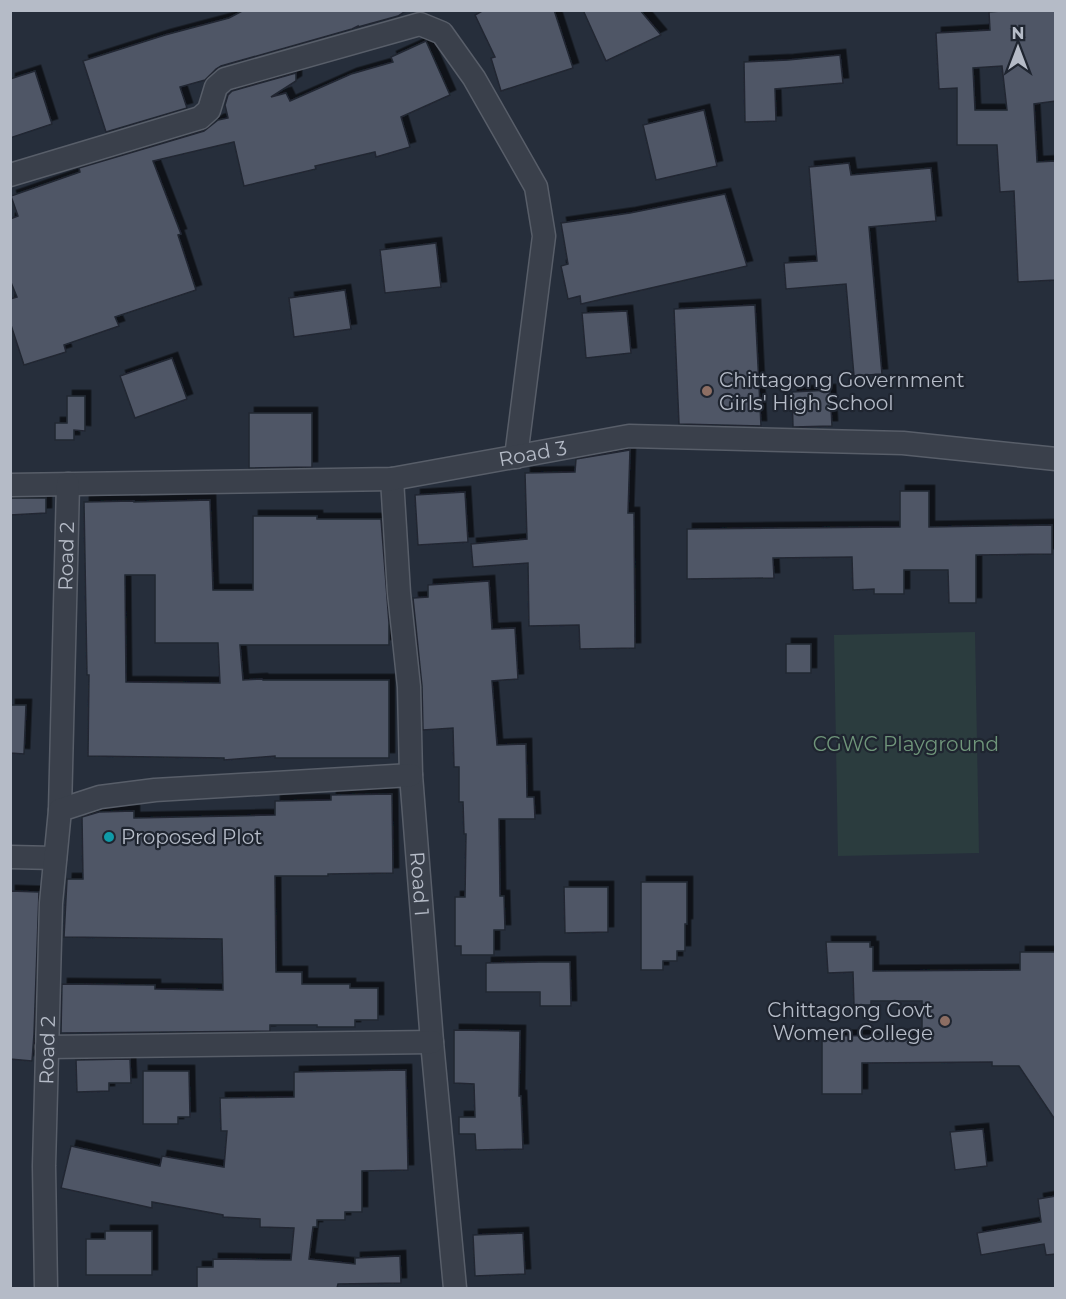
<svg xmlns="http://www.w3.org/2000/svg" width="1066" height="1299" font-family="Montserrat,sans-serif">
<style>
.green{fill:#2b3c3e}
.building{fill:#4f5666;stroke:#212732;stroke-width:1.5;fill-rule:evenodd;filter:url(#shadow)}
.lines{fill:none;stroke-linecap:round;stroke-linejoin:round}
.minor-casing{stroke:#585e69;stroke-width:25}
.minor{stroke:#3a404b;stroke-width:22}
.education-dot{fill:#8d6e63;stroke:#1f2530;stroke-width:2}
.culture-dot{fill:#0f9aa8;stroke:#1f2530;stroke-width:2}
.labels{text-anchor:middle;dominant-baseline:central;stroke-width:4.5;stroke-linejoin:round;paint-order:stroke}
.poi-label{font-size:20px;fill:#b5bbc7;stroke:#1f2530;text-anchor:start}
.street-label{font-size:20px;fill:#b5bbc7;stroke:#1f2530}
.park-label{font-size:20px;fill:#6f957a;stroke:#1f2530}
</style>
<defs>
<filter id="shadow"><feDropShadow dx="5.5" dy="-5.5" stdDeviation="0" flood-color="#0009"/></filter>
</defs>
<rect width="100%" height="100%" fill="#262e3b"/>
<polygon class="green" points="975,632 979,853 838,856 834,635"/>
<g class="building">
<polygon points="244,10 407,10 398,16 358,27 358,26 352,29 221,66 216,69 205,80 180,87 187,108 106,132 83,61 165,35 229,18"/>
<polygon points="484,10 554,10 573,68 501,91 491,58 495,57 475,15"/>
<polygon points="583,10 640,10 661,35 606,61"/>
<path d="M1013,10H1056V101L1034,104L1037,162L1056,161V280L1018,282L1014,191L1000,192L997,145H957V88L939,89L936,33L990,30L989,12ZM1002,66L1007,110H975L973,68Z"/>
<polygon points="426,41 450,95 401,117 410,147 376,157 375,152 315,166 316,169 244,186 234,142 153,161 181,234 178,235 196,290 115,317 119,326 64,345 66,352 24,365 10,322 10,299 17,297 10,280 10,219 18,216 11,196 80,172 79,168 204,131 218,120 228,118 225,105 228,95 232,91 296,73 296,81 271,97 286,93 290,101 351,74 393,62 391,57"/>
<polygon points="840,55 843,83 775,89 776,121 745,122 744,62 788,60"/>
<polygon points="35,71 52,124 10,138 10,79"/>
<polygon points="704,110 717,166 656,180 643,125"/>
<polygon points="849,163 851,175 931,168 936,221 869,227 882,374 854,376 846,284 786,289 784,263 817,261 809,167"/>
<polygon points="725,194 747,266 581,304 580,296 568,299 561,266 568,264 561,223 630,213"/>
<polygon points="436,243 441,287 385,293 380,250"/>
<polygon points="345,290 351,329 294,337 289,298"/>
<polygon points="755,305 761,426 679,424 674,309"/>
<polygon points="627,311 631,353 586,358 582,313"/>
<polygon points="172,358 187,399 135,418 120,376"/>
<polygon points="830,390 832,426 793,427 792,392"/>
<polygon points="67,396 85,396 85,431 74,430 74,440 55,440 55,423 67,423"/>
<polygon points="249,413 312,413 312,467 249,468"/>
<polygon points="630,450 628,513 634,513 635,648 580,649 579,625 529,626 528,563 473,567 471,544 527,539 525,473 575,472 576,459"/>
<polygon points="900,491 929,491 929,527 1052,525 1052,554 976,555 976,603 949,603 948,570 904,570 904,594 874,594 874,589 853,590 852,557 773,558 774,578 687,579 687,529 900,527"/>
<polygon points="465,492 468,542 418,545 415,495"/>
<polygon points="10,498 46,498 46,513 10,515"/>
<path d="M210,500L213,590H253V516H317V519H381L389,623V645H240L243,680L262,679L263,680H389V758H275V756L224,760V758L88,756L89,675H87L84,502L134,501V502ZM125,575H155V643H218L220,683L126,682Z"/>
<polygon points="489,581 492,629 515,628 518,679 492,681 497,745 526,744 527,797 534,797 535,819 499,819 500,896 504,896 505,930 494,930 494,955 461,955 461,946 455,946 455,897 465,897 466,834 464,834 463,802 459,802 459,767 454,767 453,728 423,730 422,686 413,598 428,597 428,585"/>
<rect x="786" y="644" width="25" height="29"/>
<polygon points="10,705 26,705 24,754 10,753"/>
<polygon points="392,794 393,873 328,874 328,876 275,876 276,972 302,972 302,984 350,984 350,988 378,988 378,1020 355,1020 355,1027 317,1027 317,1025 270,1025 270,1031 61,1033 62,984 155,985 155,989 223,990 222,939 64,937 67,879 83,879 82,817 99,812 134,811 134,818 275,815 275,801 331,800 331,795"/>
<polygon points="641,882 687,882 687,924 685,924 685,951 677,951 677,961 663,961 663,970 641,970"/>
<polygon points="564,887 608,887 608,932 565,933"/>
<polygon points="10,891 39,892 34,1034 32,1061 10,1059"/>
<polygon points="826,942 870,942 870,947 873,947 873,971 1020,970 1020,952 1056,952 1056,1121 1019,1066 992,1066 992,1062 862,1063 862,1094 822,1094 822,1036 922,1035 922,1001 871,1001 871,1005 854,1005 853,972 828,973"/>
<polygon points="540,962 570,962 571,1006 540,1006 540,992 486,992 486,963"/>
<polygon points="454,1030 520,1031 519,1096 521,1096 523,1149 476,1150 475,1134 459,1134 459,1117 475,1117 474,1084 454,1083"/>
<polygon points="130,1059 131,1083 109,1083 109,1091 77,1092 76,1060"/>
<polygon points="406,1070 408,1170 362,1171 362,1212 345,1212 345,1220 317,1220 317,1227 313,1227 309,1259 355,1264 355,1258 400,1256 401,1283 338,1284 337,1288 197,1288 197,1267 213,1267 213,1259 291,1260 294,1228 260,1227 260,1219 223,1217 223,1215 152,1202 152,1208 61,1188 71,1146 160,1166 162,1156 224,1167 227,1131 221,1131 220,1098 294,1097 294,1072"/>
<polygon points="143,1071 189,1071 190,1117 178,1117 178,1124 143,1124"/>
<polygon points="983,1129 987,1166 955,1170 950,1132"/>
<polygon points="1056,1196 1056,1254 1046,1255 1044,1244 981,1255 977,1233 1041,1222 1038,1199"/>
<polygon points="105,1231 152,1231 152,1275 86,1275 86,1239 105,1239"/>
<polygon points="523,1233 525,1274 475,1276 473,1235"/>
</g>
<g class="lines">
<g class="minor-casing">
<g id="minor">
<polyline points="10,175 200,118 209,110 216,87 225,79 420,24 442,33 474,78 536,187 544,236 516,457"/>
<path id="s1" d="M392,479L399,593L409,687L411,775L432,1042L455,1288"/>
<path id="s2" d="M10,485L392,479L629,436L903,443L1056,459"/>
<path id="s3" d="M60,810L68,484"/>
<polyline points="10,857 55,858"/>
<polyline points="47,1047 432,1042"/>
<path id="s4" d="M46,1288L44,1166L51,903L60,810L100,797L155,790L411,775"/>
</g>
</g>
<use href="#minor" class="minor"/>
</g>
<g class="education-dot">
<circle cx="707" cy="391" r="6"/>
<circle cx="945" cy="1021" r="6"/>
</g>
<circle class="culture-dot" cx="109" cy="837" r="6"/>
<g class="labels">
<g class="poi-label">
<text x="719" y="380">Chittagong Government<tspan x="719" dy="23">Girls' High School</tspan></text>
<text x="121" y="837">Proposed Plot</text>
<text x="933" y="1010" text-anchor="end">Chittagong Govt<tspan x="933" dy="23">Women College</tspan></text>
</g>
<g class="street-label">
<text stroke="none"><textPath href="#s2" startOffset="525">Road 3</textPath></text>
<text stroke="none"><textPath href="#s3" startOffset="254">Road 2</textPath></text>
<text stroke="none"><textPath href="#s1" startOffset="406">Road 1</textPath></text>
<text stroke="none"><textPath href="#s4" startOffset="238">Road 2</textPath></text>
</g>
<g class="park-label">
<text x="906" y="744">CGWC Playground</text>
</g>
</g>
<rect width="1066" height="1299" fill="none" stroke="#b5bbc7" stroke-width="24"/>
<g transform="translate(1018 48)" stroke="#1f2530" stroke-width="4.5" paint-order="stroke">
<path d="M0-4.5L10 22L0 15L-10 22Z" fill="#b5bbc7"/>
<text y="-9" font-size="16" font-weight="bold" text-anchor="middle" fill="#b5bbc7">N</text>
</g>
</svg>
